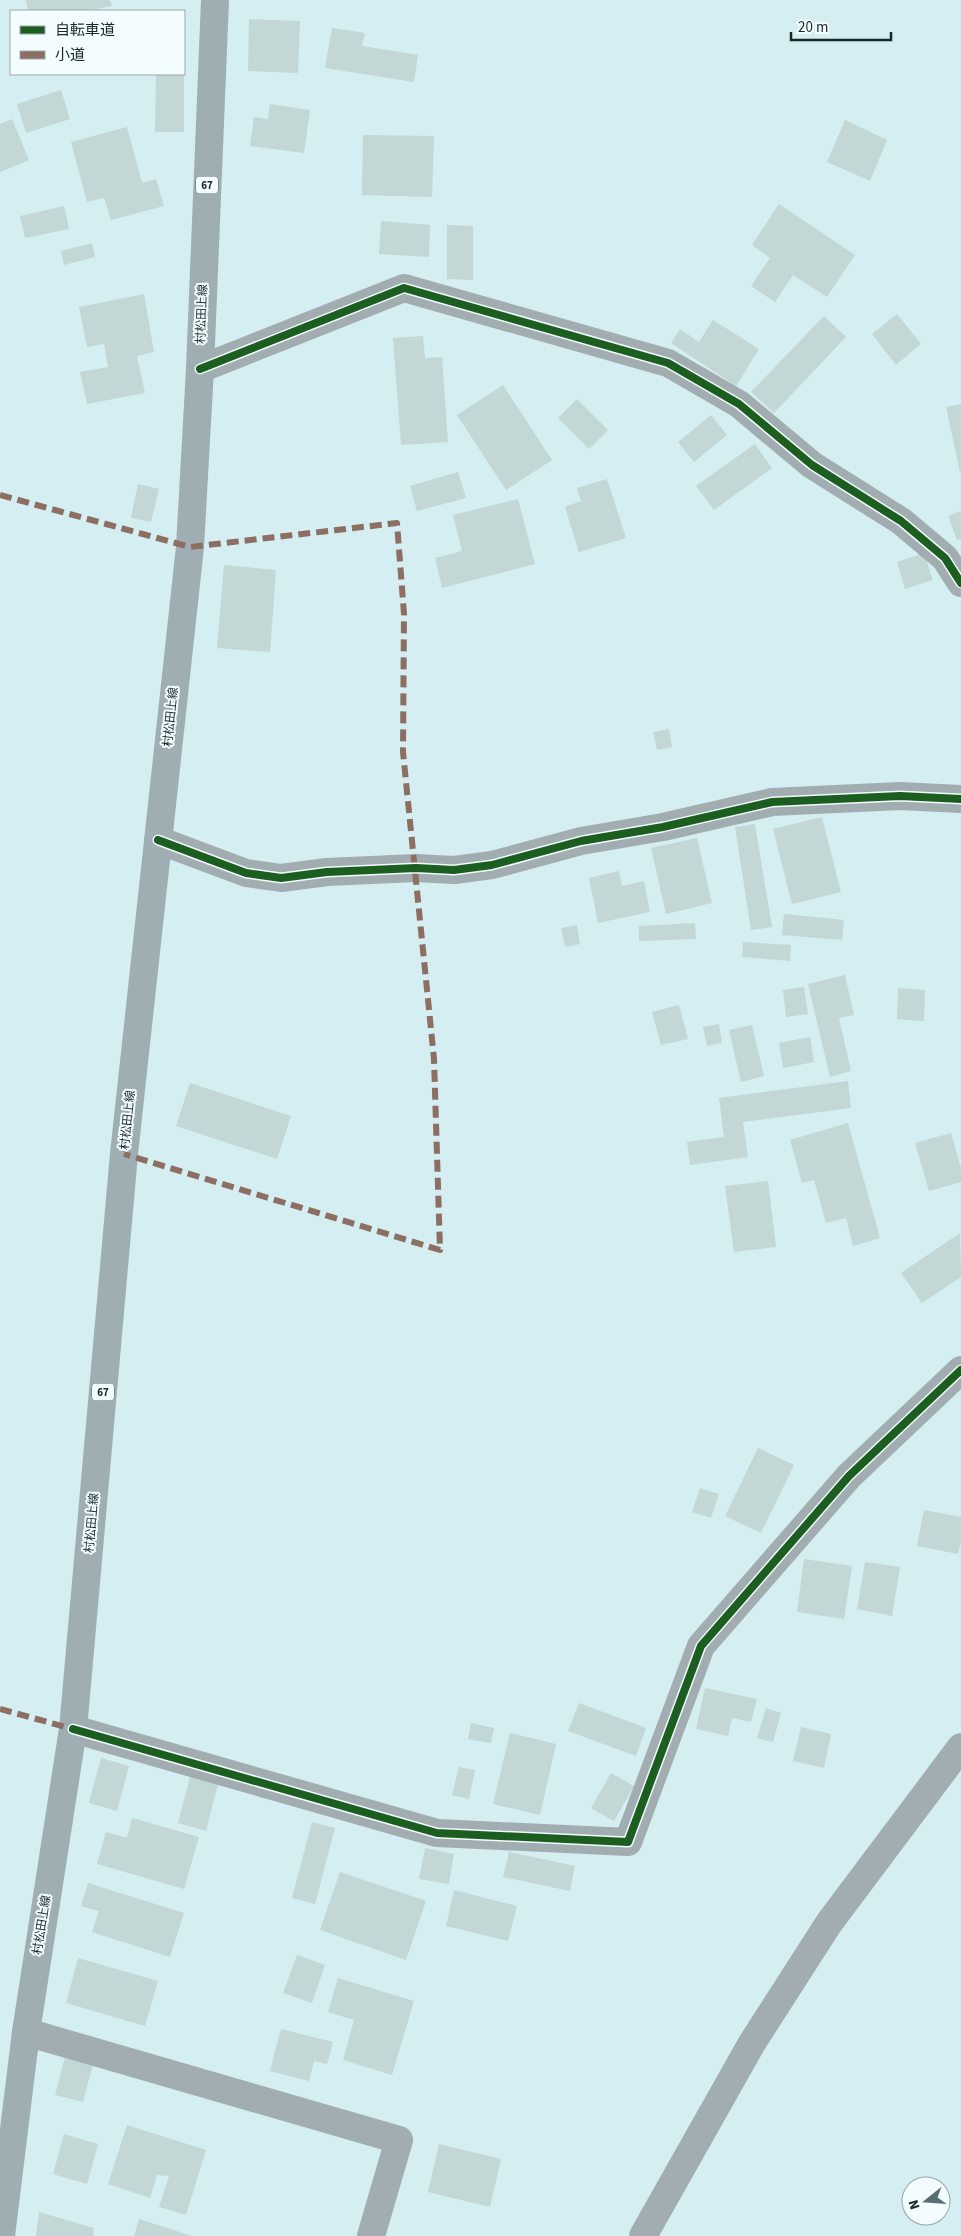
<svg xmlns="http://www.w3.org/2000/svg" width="961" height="2236" font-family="'Source Sans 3','Noto Sans JP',sans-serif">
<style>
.building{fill:#c2d7d6}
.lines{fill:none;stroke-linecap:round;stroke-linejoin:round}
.minor{stroke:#a1adb0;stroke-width:28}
.primary{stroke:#9eaeb2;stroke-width:28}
.quiet{stroke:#8d6e63;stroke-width:6;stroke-dasharray:12 6;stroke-linecap:butt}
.cycleway-casing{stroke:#f3fcfe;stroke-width:11}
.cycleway{stroke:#1b5e20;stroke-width:8}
.labels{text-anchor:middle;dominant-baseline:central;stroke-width:4;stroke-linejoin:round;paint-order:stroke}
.shield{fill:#f3fcfe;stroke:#58686a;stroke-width:1}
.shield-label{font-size:11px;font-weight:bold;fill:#16282b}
.street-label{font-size:12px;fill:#16282b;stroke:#f3fcfe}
</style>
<rect width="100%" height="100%" fill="#d4eef1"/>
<g class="building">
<polygon points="26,0 110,0 112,6 84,11 28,11"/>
<polygon points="249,19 300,21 298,73 248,71"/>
<polygon points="332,28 365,33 362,46 418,55 414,82 325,68"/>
<polygon points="156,74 184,74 184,132 155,132"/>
<polygon points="61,90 70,119 26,133 17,104"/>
<polygon points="270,104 310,110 304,153 250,146 254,117 268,119"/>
<polygon points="12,119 29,160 0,172 0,124"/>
<polygon points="845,120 887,140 870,181 827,162"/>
<polygon points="127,127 142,183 156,179 164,206 111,220 104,198 87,202 71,142"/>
<polygon points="363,135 434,136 432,197 362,195"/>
<polygon points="779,204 855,255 827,297 793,275 775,302 751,286 770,258 752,245"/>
<polygon points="64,206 69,229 25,238 20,216"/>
<polygon points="381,221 430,225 429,257 379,254"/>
<polygon points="447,225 473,226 473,280 447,279"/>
<polygon points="92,243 95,257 64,265 61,251"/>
<polygon points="144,294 154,352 137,356 145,393 87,404 80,372 108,367 104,344 87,347 79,307"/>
<polygon points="897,314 921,344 896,365 872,334"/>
<polygon points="824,316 846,337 774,413 751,392"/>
<polygon points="713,320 759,349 736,386 671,343 680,329 699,342"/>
<polygon points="423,336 425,358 442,357 448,442 401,445 393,338"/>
<polygon points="503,385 552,460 506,490 457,415"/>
<polygon points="577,399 608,430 589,449 558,418"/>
<polygon points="961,404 961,472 960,472 946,407"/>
<polygon points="711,415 727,435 694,462 678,442"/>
<polygon points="755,444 772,468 714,510 696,486"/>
<polygon points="458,472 466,498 417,511 410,486"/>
<polygon points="607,479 626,538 579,552 565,507 581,501 577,488"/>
<polygon points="138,484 159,489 151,522 131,518"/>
<polygon points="518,499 535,564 442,588 435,558 462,551 453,515"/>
<polygon points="961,511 961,539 957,540 948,516"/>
<polygon points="924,553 933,580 905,589 897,562"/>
<polygon points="224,565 276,570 270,652 217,648"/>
<polygon points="669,729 672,747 657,750 653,732"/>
<polygon points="822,817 841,892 792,904 773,829"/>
<polygon points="755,824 772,927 751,930 735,827"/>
<polygon points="697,838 712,903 666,914 651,848"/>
<polygon points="619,871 622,886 644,881 650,912 598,923 589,878"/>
<polygon points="784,914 844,920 842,940 782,935"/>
<polygon points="695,923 696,939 639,941 639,926"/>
<polygon points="577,925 580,944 565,947 561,928"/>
<polygon points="743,942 791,945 790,961 742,957"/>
<polygon points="845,975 854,1015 839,1018 851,1071 830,1077 808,984"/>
<polygon points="804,987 808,1014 786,1017 783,990"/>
<polygon points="898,988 925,990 924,1021 897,1019"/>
<polygon points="679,1005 688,1039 661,1045 652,1012"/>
<polygon points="719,1024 722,1043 707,1046 703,1027"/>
<polygon points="752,1025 764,1076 741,1082 729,1030"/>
<polygon points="810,1037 814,1062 783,1068 779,1043"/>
<polygon points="848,1081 851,1108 743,1122 748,1157 690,1165 687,1142 724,1137 719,1098"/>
<polygon points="190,1083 291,1116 277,1159 176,1126"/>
<polygon points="848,1123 880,1238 853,1246 846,1218 826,1223 814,1180 802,1183 790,1140"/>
<polygon points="951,1133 961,1168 961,1182 929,1191 915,1143"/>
<polygon points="768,1181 776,1247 734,1252 725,1186"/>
<polygon points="960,1233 961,1277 922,1303 901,1273"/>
<polygon points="758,1448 794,1465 761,1533 725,1516"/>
<polygon points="700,1488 719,1494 711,1518 692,1512"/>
<polygon points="924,1510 961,1517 961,1541 958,1554 917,1546"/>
<polygon points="804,1559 852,1566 844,1619 797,1612"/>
<polygon points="865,1562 900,1567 892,1616 857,1609"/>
<polygon points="705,1688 757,1699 751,1722 732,1718 728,1736 696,1729"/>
<polygon points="579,1703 646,1728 636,1756 568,1731"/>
<polygon points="766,1708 781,1713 773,1742 757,1738"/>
<polygon points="471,1723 494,1728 491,1743 468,1739"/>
<polygon points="801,1727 831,1734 824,1768 793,1761"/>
<polygon points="510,1733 556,1744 540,1815 493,1804"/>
<polygon points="101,1758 129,1766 117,1811 89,1803"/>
<polygon points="459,1767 475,1770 469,1799 452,1795"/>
<polygon points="611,1773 634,1786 614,1821 591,1808"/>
<polygon points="190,1777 218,1784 206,1831 178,1823"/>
<polygon points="132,1818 199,1837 184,1889 97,1864 106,1832 127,1838"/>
<polygon points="312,1822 335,1828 315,1904 292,1898"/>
<polygon points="425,1848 454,1854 449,1884 419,1879"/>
<polygon points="509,1852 575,1866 570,1891 503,1877"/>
<polygon points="340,1872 426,1901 406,1960 320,1930"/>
<polygon points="88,1883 184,1913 170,1957 92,1932 99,1911 81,1906"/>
<polygon points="454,1890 517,1906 508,1941 446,1926"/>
<polygon points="297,1955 325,1965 312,2003 283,1993"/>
<polygon points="78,1958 158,1981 145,2026 66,2003"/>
<polygon points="338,1978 414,2001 392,2075 343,2060 354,2020 328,2012"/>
<polygon points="281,2029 333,2042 327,2064 314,2061 309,2081 270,2071"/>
<polygon points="65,2057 93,2064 83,2102 55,2095"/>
<polygon points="127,2125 206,2150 186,2215 159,2207 169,2176 157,2175 150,2198 108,2184"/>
<polygon points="64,2134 98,2144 87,2184 53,2174"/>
<polygon points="439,2144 501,2159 490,2207 428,2192"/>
<polygon points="39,2212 94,2228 93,2236 36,2236"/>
<polygon points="139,2219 192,2236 134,2236"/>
</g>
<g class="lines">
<g class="minor">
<polyline points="200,369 404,288 668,363 739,404 812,465 901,521 945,558 961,583"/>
<polyline points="158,840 246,873 281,878 327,872 416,868 454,870 492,865 581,841 663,827 772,802 900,796 961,799"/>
<polyline points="73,1729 437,1833 628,1842 701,1646 849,1476 961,1370"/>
<polyline points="26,2032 399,2140 371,2236"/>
<polyline points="643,2236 752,2043 829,1923 961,1747"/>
</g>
<polyline class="primary" points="1,2236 26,2032 73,1729 124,1154 190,547 200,369 215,0"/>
<g class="quiet">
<polyline points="0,495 190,547 397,523 404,614 403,752 434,1059 440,1250 124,1154"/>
<polyline points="0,1709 73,1729"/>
</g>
<g class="cycleway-casing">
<g id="cycleway">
<polyline points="200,369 404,288 668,363 739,404 812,465 901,521 945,558 961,583"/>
<polyline points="158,840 246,873 281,878 327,872 416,868 454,870 492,865 581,841 663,827 772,802 900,796 961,799"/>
<polyline points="73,1729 437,1833 628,1842 701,1646 849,1476 961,1370"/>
</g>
</g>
<use href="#cycleway" class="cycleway"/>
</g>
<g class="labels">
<g class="shield">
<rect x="196" y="176.5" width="22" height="17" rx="4"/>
<rect x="92" y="1383.5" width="22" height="17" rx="4"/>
</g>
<g class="shield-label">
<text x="207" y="185">67</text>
<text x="103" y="1392">67</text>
</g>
<g class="street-label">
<text transform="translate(202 314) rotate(-88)">村松田上線</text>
<text transform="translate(171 717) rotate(-84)">村松田上線</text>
<text transform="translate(128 1120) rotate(-84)">村松田上線</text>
<text transform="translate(92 1523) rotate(-85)">村松田上線</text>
<text transform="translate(42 1925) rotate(-81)">村松田上線</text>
</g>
</g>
<rect x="10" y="10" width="175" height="65" fill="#f3fcfe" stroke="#9ba7aa"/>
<rect x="20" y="26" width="25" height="8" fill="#1b5e20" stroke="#9ba7aa"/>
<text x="55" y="35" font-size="15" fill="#16282b">自転車道</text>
<rect x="20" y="51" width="25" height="8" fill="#8d6e63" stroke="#9ba7aa"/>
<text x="55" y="60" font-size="15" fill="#16282b">小道</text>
<g transform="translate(926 2201) rotate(253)"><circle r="24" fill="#f3fcfe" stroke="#9ba7aa"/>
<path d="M0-4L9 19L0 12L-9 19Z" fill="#586d70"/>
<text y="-8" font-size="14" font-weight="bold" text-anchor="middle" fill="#16282b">N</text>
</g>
<path d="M791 32v8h100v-8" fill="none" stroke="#16282b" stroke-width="2.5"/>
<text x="798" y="32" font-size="15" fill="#16282b" stroke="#f3fcfe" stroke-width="4" paint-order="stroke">20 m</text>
</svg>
